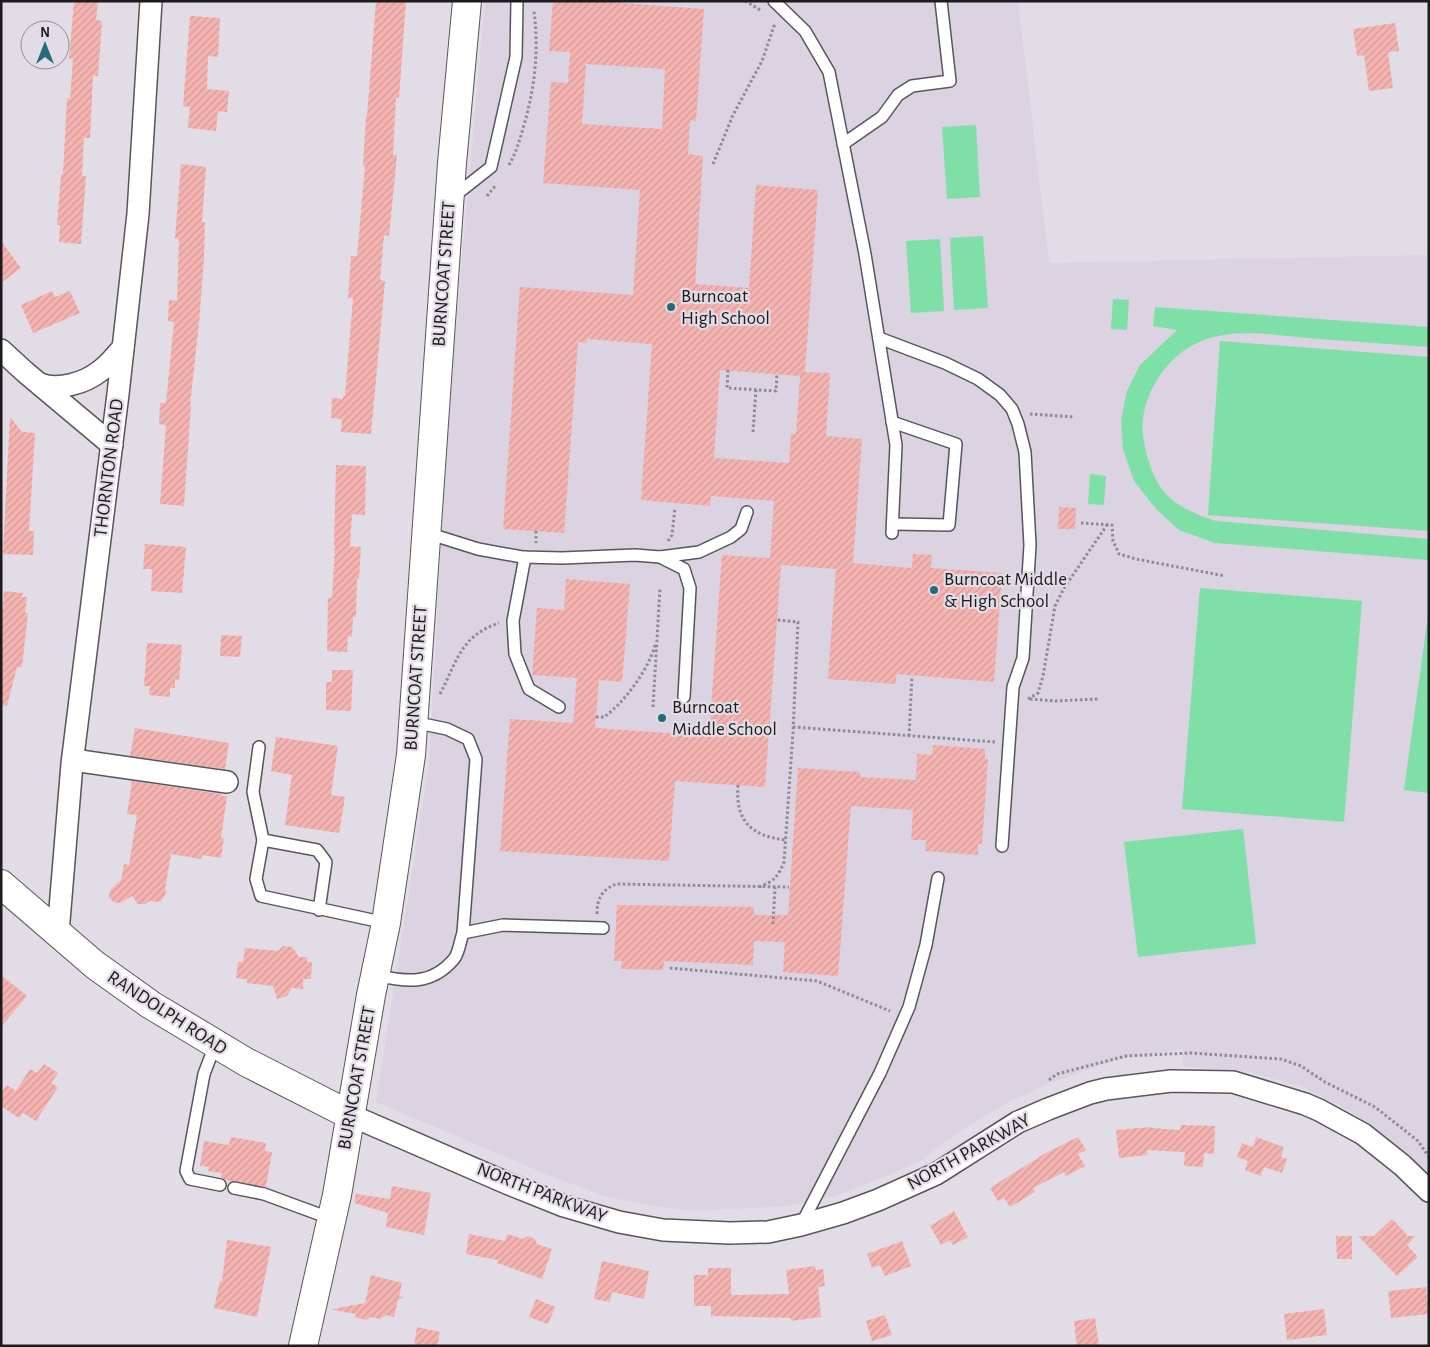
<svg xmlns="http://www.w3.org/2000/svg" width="1430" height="1347" font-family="'Alegreya Sans',sans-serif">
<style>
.built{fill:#dbd2e2}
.grass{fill:#7ee0a6}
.building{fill:url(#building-hatch);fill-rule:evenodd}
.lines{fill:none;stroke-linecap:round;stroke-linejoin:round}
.lane-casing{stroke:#59555c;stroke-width:14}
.street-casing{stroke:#59555c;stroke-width:24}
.secondary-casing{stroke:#59555c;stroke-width:30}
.path{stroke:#8e8a91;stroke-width:3;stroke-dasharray:2.5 2.5;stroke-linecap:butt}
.lane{stroke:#fff;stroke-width:11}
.street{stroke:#fff;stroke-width:21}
.secondary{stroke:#fff;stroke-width:28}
.poi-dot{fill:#246a79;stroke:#e1dce5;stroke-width:2}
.labels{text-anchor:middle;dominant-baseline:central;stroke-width:4.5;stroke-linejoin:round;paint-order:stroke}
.street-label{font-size:19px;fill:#1d1b1e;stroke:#e1dce5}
.poi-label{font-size:19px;fill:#1d1b1e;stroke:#e1dce5;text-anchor:start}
</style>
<defs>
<pattern id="building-hatch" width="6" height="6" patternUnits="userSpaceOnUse" patternTransform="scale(1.25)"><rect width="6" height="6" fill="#f5b4b1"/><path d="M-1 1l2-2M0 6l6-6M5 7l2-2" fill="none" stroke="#d29a98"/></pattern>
</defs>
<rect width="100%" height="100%" fill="#e1dce5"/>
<polygon class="built" points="485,1 1018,1 1049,263 1429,255 1429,1177 1397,1145 1353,1113 1303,1087 1249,1072 1184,1066 1182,1049 1119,1059 1050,1083 1005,1104 968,1126 920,1161 877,1180 834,1196 789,1206 693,1211 653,1206 603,1196 546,1174 376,1102 429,764 448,415"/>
<g class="grass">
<polygon points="976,125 980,197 947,199 942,127"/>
<polygon points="983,236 988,308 954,310 950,238"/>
<polygon points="940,239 944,311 911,313 906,241"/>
<polygon points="1113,299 1129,300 1127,330 1111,329"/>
<path d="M1155,307L1429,327V347C1392,344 1356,342 1319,339C1279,336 1230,325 1193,345C1175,354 1161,371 1152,389C1143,407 1140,427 1145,447C1155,493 1173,507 1216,521L1429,539V560L1215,543L1179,530L1156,509L1134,481L1123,449L1121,420L1127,391L1140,365L1177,330L1153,326Z"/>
<polygon points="1220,341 1429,357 1429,531 1208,515"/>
<polygon points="1090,474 1106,476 1104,505 1088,504"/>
<polygon points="1200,588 1362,601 1344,822 1182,809"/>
<polygon points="1427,623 1429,623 1429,793 1404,790"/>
<polygon points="1243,829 1256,944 1138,957 1124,842"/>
</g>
<g class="building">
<polygon points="74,1 98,1 96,20 102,21 98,76 93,76 90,138 84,138 82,176 86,176 81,244 59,242 60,225 57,225 61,174 63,174 67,98 70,99 73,59 69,59"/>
<polygon points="376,1 406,1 399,98 396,97 393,155 397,155 389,236 384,235 380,280 385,281 371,434 341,432 342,419 331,418 332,398 343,399 343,396 345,396 353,298 348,298 351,256 357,256 365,166 363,166 366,115 367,116"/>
<path d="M553,1H595L704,9L696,121L690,120L688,154L703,156L695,284L749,288L756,185L818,190L805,372L830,373L826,436L862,439L853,563L912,568L913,554L932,555L931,568L1002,573L994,682L896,674V684L828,679L836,569L781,565L765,787L675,781L669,861L500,851L510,719L573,723L577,678L532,675L537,608L564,610L566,579L630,584L622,682L599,680L595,728L709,736L722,555L770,558L774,501L711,496L710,506L641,500L652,344L587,339V343L578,342L564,533L503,529L520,287L633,295L640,190L543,183L551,82L568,83L570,52L549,51ZM586,64L665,69L662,129L582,124ZM720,370L800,376L796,434H791L789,463L714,458Z"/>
<polygon points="190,16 220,18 218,57 208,56 207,89 229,91 227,112 218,111 216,131 188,128 190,107 183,106"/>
<polygon points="1395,23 1399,51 1388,52 1393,88 1369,91 1364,55 1357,56 1353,29"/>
<polygon points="181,164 206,167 202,222 205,222 204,258 199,323 190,405 191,405 184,506 160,504 166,425 159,424 160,403 166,403 174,322 168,321 169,300 177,301 179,239 175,238"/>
<polygon points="1,241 21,268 1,283"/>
<polygon points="52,291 55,297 70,291 80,313 33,333 21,305"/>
<polygon points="10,417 22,432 35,433 29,531 34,531 33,555 3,554"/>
<polygon points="336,465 366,466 365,515 352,514 350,546 344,546 361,547 359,579 357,578 356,617 353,617 352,637 348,636 347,652 327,651 328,598 332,598 335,546 334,546"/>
<polygon points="1059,507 1076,508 1075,529 1058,529"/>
<polygon points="145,544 186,547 182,593 151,591 152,569 143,569"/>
<polygon points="4,591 23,593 22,597 27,597 25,613 28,613 22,667 17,667 7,706 1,705 1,607 3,607"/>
<polygon points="221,635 242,636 240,657 220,656"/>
<polygon points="147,643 182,645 179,680 175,679 175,688 170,688 170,697 149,695 150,686 144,686"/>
<polygon points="332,670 353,670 351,711 326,710 326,682 332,682"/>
<polygon points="135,728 229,743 225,769 130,756"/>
<polygon points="276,737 338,746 331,795 345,797 339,833 285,825 292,775 271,771"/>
<polygon points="933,745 985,749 985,759 988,759 982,844 978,844 978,855 925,851 926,840 911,840 913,810 851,806 838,976 783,972 785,942 754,941 753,965 664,961 663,970 621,969 622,961 614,961 617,905 754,907 754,915 788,915 798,768 860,772 860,777 916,780 917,754 932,755"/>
<polygon points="132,781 222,794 221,796 227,796 221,838 224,838 221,858 202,855 201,859 171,854 165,889 166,894 160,902 149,901 145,904 138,904 132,896 121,903 113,902 109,897 110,890 121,880 124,864 129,865 137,815 127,814"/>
<polygon points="283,946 292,947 299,957 307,957 307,962 312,962 311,979 303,979 303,989 292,988 287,996 277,999 273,986 247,983 247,979 236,978 238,962 243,962 245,948 278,951"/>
<polygon points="1,975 27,996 1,1027"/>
<polygon points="44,1064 58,1073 51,1083 58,1087 36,1121 23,1113 19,1118 1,1106 1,1093 7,1085 16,1091 30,1069 37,1073"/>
<polygon points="1181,1125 1215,1126 1214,1154 1204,1153 1203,1167 1184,1166 1185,1152 1147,1150 1147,1155 1119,1158 1116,1130 1152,1127 1152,1128 1180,1130"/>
<polygon points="231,1137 266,1143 265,1151 272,1152 266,1187 226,1180 221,1178 222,1173 208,1171 209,1167 200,1166 204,1141 229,1145"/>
<polygon points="1078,1137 1086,1150 1078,1154 1085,1166 1066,1176 1064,1172 1033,1188 1035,1192 1010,1207 1004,1198 998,1201 990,1188 1046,1153"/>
<polygon points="1256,1137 1284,1147 1281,1157 1287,1159 1282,1173 1264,1167 1261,1176 1245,1170 1248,1161 1237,1157 1242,1143 1253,1147"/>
<polygon points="392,1186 431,1193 424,1235 386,1227 388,1213 354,1203 356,1194 390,1199"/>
<polygon points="954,1211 968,1237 953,1245 950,1240 941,1245 930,1226"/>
<polygon points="1392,1219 1408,1236 1416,1236 1407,1245 1418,1257 1397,1276 1358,1236 1374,1236"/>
<polygon points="469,1234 505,1241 507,1234 523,1239 528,1236 535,1239 537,1244 552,1249 542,1279 497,1263 498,1260 466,1254"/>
<polygon points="1336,1236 1352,1236 1352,1259 1337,1259"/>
<polygon points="227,1240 271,1247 257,1317 214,1308 220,1281 222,1281"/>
<polygon points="902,1241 911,1266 885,1276 880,1265 872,1268 867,1254"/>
<polygon points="602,1261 649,1271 644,1299 612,1292 610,1302 594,1299"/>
<polygon points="815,1266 816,1270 823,1269 825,1286 818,1287 821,1317 791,1321 791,1318 711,1316 711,1306 694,1306 694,1275 708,1275 708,1268 731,1268 731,1295 789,1294 786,1270"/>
<polygon points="371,1275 402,1283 399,1297 402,1296 403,1298 398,1300 394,1317 386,1315 380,1319 370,1317 366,1320 355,1317 356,1314 333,1310 333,1309 365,1303"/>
<polygon points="1426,1287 1429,1314 1391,1318 1388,1291"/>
<polygon points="536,1299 555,1307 548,1324 529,1317"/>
<polygon points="1324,1309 1327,1335 1287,1340 1284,1314"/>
<polygon points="885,1315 892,1335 872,1341 866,1321"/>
<polygon points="1095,1318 1099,1346 1077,1346 1074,1321"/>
<polygon points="417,1327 440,1332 437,1346 414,1346"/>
</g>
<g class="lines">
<g class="lane-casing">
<g id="lane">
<polyline points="774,1 805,31 829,72 865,254 896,445 892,533"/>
<polyline points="843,144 882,117 898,95 912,86 950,81 941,1"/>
<polyline points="453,197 491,167 516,57 517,1"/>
<polyline points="879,338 945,363 978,379 1000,395 1012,409 1018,424 1025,452 1030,545 1023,658 1013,687 1002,846"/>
<polyline points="892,422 956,444 949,525 893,524"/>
<polyline points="427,533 478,549 522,557 562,558 635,555 660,557 684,569 690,588 684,697"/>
<polyline points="525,557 513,621 515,654 529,689 559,707"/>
<polyline points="660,557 699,552 731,537 741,529 747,512"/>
<polyline points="259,747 253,792 263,840 256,879 261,896 386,923"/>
<polyline points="263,840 317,850 326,862 319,910"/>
<polyline points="463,933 503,925 603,928"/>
<path d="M375,975C406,982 431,986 454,959C459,953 460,941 463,933L476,759L468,739L447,729L413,722"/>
<polyline points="215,1045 204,1074 186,1171 190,1179 220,1185"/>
<polyline points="234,1188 264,1194 332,1219"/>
<polyline points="801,1225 880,1073 909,1007 926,945 938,878"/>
</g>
</g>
<g class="street-casing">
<g id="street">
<polyline points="1,350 25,372 112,445"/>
<path d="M40,384C58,391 85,383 100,371C109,365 116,355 123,348"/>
<polyline points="73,760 227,782"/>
<polyline points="58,933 72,764 118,394 138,214 151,1"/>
<polyline points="350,1115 509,1184 564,1206 619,1222 663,1230 730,1233 768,1232 801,1225 843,1213 878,1200 936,1174 1018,1122 1048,1109 1090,1093 1106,1089 1171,1081 1233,1082 1305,1104 1319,1110 1363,1134 1402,1165 1429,1191"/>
</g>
</g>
<g class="secondary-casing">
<g id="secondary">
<polyline points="1,884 95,965 151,1005 246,1062 350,1115"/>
<polyline points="303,1346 337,1195 371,995 386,923 411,755 452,163 467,1"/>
</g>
</g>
<g class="path">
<polyline points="745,1 762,11"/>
<polyline points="713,164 733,115 762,61 775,23"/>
<path d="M509,165C516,153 520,139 524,125C535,87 539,50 534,11"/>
<polyline points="487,196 496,185"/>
<polyline points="728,370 727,388 776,391 777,374"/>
<polyline points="1030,414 1075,417"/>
<polyline points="753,432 756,389"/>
<polyline points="1081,523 1112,525 1113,541 1119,554 1136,559 1225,576"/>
<polyline points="536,531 536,543"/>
<polyline points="668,541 672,535 675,508"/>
<path d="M440,694C457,662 460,636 499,623"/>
<polyline points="1028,699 1038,693 1043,676 1055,606 1064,588 1107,525"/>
<polyline points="1030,699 1055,701 1098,699"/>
<polyline points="653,707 660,588"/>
<path d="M596,717H604C624,703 649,669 655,645"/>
<polyline points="793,727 995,742"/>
<polyline points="909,736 912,676"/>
<path d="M738,785C735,821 751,836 786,840"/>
<path d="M759,887C774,881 778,877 784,862L793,732L798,622L777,620"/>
<path d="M597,914C597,898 602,890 616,884L789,887"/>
<polyline points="773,924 775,887"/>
<polyline points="670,968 817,981 890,1011"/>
<polyline points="1049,1080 1057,1074 1126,1056 1191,1053 1281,1059 1301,1066 1325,1082 1375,1107 1418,1141 1429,1157"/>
</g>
<use href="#lane" class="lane"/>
<use href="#street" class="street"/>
<use href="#secondary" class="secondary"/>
</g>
<g class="poi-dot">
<circle cx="671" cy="307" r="5"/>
<circle cx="934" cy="590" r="5"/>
<circle cx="662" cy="718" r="5"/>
</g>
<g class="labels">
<g class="street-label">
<text transform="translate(444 274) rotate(-86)">BURNCOAT STREET</text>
<text transform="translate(109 468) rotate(-83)">THORNTON ROAD</text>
<text transform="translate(416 678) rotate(-86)">BURNCOAT STREET</text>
<text transform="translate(167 1013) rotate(33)">RANDOLPH ROAD</text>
<text transform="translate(357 1078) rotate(-80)">BURNCOAT STREET</text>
<text transform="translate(969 1152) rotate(-29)">NORTH PARKWAY</text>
<text transform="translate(542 1193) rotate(21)">NORTH PARKWAY</text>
</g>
<g class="poi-label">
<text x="681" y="296">Burncoat<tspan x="681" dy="22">High School</tspan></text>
<text x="944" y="579">Burncoat Middle<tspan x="944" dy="22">&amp; High School</tspan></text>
<text x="672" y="707">Burncoat<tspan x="672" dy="22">Middle School</tspan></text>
</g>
</g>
<rect width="1430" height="1347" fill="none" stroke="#1d1b1e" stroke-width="5"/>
<g transform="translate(45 45)"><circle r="24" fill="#e1dce5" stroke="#938f95"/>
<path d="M0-4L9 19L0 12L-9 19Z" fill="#246a79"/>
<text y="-8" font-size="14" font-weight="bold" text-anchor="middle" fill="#1d1b1e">N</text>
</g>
</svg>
